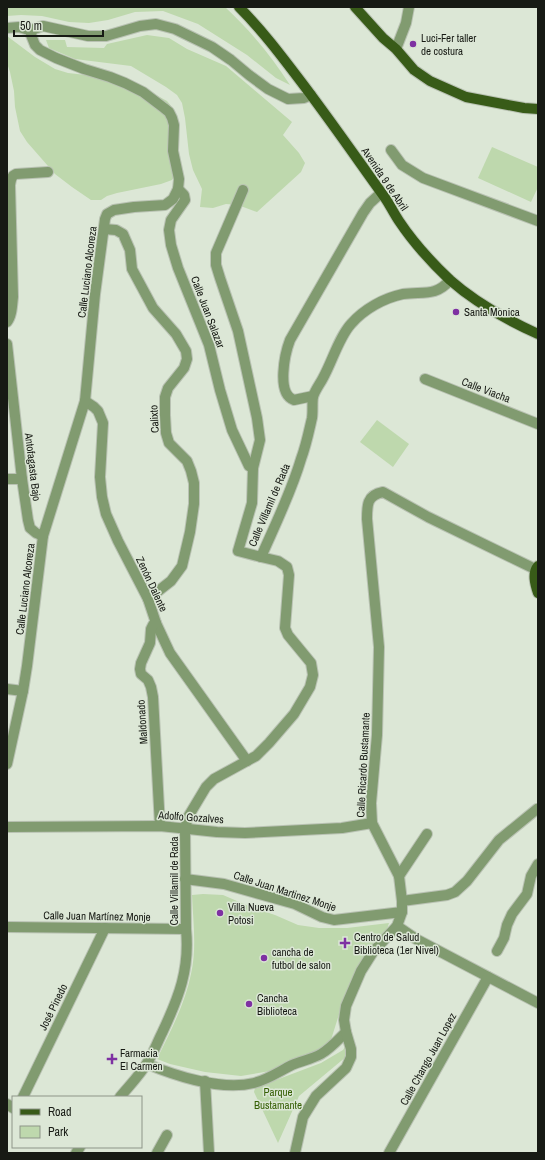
<svg xmlns="http://www.w3.org/2000/svg" width="545" height="1160" font-family="'Archivo Narrow',sans-serif">
<style>
.green{fill:#bed8ad}
.lines{fill:none;stroke-linecap:round;stroke-linejoin:round}
.minor-casing{stroke:#b9c2b3;stroke-width:12}
.major-casing{stroke:#b9c2b3;stroke-width:12}
.minor{stroke:#819b70;stroke-width:10}
.major{stroke:#385b18;stroke-width:10}
.poi-dot{fill:#7e31a2;stroke:#dce7d6;stroke-width:1.5}
.labels{text-anchor:middle;dominant-baseline:central;stroke-width:3;stroke-linejoin:round;paint-order:stroke}
.poi-label{font-size:11px;fill:#171a14;stroke:#dce7d6;text-anchor:start}
.street-label{font-size:11px;fill:#171a14;stroke:#dce7d6}
.park-label{font-size:11px;fill:#366005;stroke:#dce7d6}
</style>
<rect width="100%" height="100%" fill="#dce7d6"/>
<g class="green">
<path d="M7,7H225C250,30 272,57 290,85L276,78L247,55L198,24L163,11L135,12L108,20L89,23L69,22L42,16L21,15L7,16Z"/>
<polygon points="147,35 169,38 187,49 226,66 292,122 283,135 299,153 305,163 301,172 257,212 238,205 226,204 213,208 200,207 202,189 193,170 189,154 185,118 182,103 177,95 166,87 131,66 75,59 49,48 46,40 65,40 67,47 104,48 107,44"/>
<polygon points="7,36 35,57 55,69 68,73 86,75 103,75 136,84 167,101 171,106 172,113 178,172 172,180 161,184 117,193 107,196 101,200 91,200 72,187 55,174 27,142 20,131 15,107 14,91 10,72 7,63"/>
<polygon points="492,147 538,167 538,187 531,202 478,178"/>
<polygon points="377,420 409,444 393,467 360,442"/>
<path d="M203,894L223,895L251,907L275,915L298,925L319,928H347L389,923L385,936L341,1008L330,1043L323,1051L270,1071L241,1076L205,1072L170,1064L157,1059C170,1032 185,1004 191,974C197,948 193,921 192,895Z"/>
<polygon points="346,1045 347,1056 299,1096 278,1143 254,1092 255,1088 321,1063 343,1050"/>
</g>
<g class="lines">
<g class="minor-casing">
<g id="minor">
<polyline points="7,28 19,27 32,31"/>
<polyline points="396,49 406,23 409,7"/>
<polyline points="391,150 402,165 423,178 538,221"/>
<polyline points="178,189 184,195 185,200 171,220 169,230 171,245 178,268 209,345 220,390 232,430 249,466 253,468"/>
<polyline points="243,190 216,253 216,265 220,278 238,331 257,418 260,440 253,468 252,503 238,551 261,557"/>
<polyline points="104,229 116,230 123,234 130,250 132,269 153,308 176,334 186,351 187,359 184,368 168,388 165,397 165,415 166,433 169,443 187,461 191,471 194,483 194,504 190,532 182,566 171,581 148,599"/>
<path d="M7,322C12,316 12,305 13,297L10,185C11,180 11,176 16,174L48,172"/>
<polyline points="7,344 22,479 28,520 30,528 36,533 43,536"/>
<polyline points="425,379 538,424"/>
<path d="M313,396L294,400C276,394 285,353 290,340L363,213L370,203L381,193"/>
<polyline points="85,401 94,407 98,411 103,423 100,477 102,497 106,514 118,541 148,599 156,623 170,653 247,761"/>
<polyline points="7,479 22,479"/>
<polyline points="156,623 153,625 151,629 150,643 141,663 140,669 141,674 148,680 151,687 153,697 160,826"/>
<polyline points="7,689 23,691"/>
<polyline points="7,764 23,691 27,666 43,536 85,401 95,294 105,219 107,214 114,210 134,207 165,205 173,199 178,189 179,179 173,151 174,125 172,118 169,112 164,108 143,92 125,83 110,77 84,69 56,58 40,50 35,45 31,35 32,31 34,29 43,26 88,36 106,36 140,26 156,24 175,29 212,47 231,60 249,75 268,89 288,99 304,98 311,95"/>
<polyline points="7,827 160,826 217,832 245,833 342,828 372,823"/>
<polyline points="399,876 427,834"/>
<polyline points="185,879 224,884 295,904 322,917 334,920 402,912"/>
<polyline points="402,901 447,895 455,892 467,881 499,840 537,809 538,810"/>
<polyline points="397,926 416,939 538,1003"/>
<polyline points="7,927 186,929"/>
<polyline points="497,951 504,938 507,925 512,914 527,894 531,876 538,864"/>
<path d="M147,1064C176,1076 222,1091 254,1083C267,1080 280,1071 292,1065C301,1061 312,1059 321,1054C330,1049 338,1040 346,1032"/>
<polyline points="205,1081 209,1153"/>
<polyline points="23,1097 105,928"/>
<path d="M120,1097C129,1086 140,1075 147,1063C153,1054 157,1043 162,1033C179,997 190,969 186,929L185,829L188,817L206,787L214,779L256,756L269,743L294,714L310,687L313,675L311,663L288,635L285,628L289,575L287,567L278,561L261,557C275,525 291,493 301,459C306,446 309,431 312,418C313,411 312,403 313,397C315,390 320,384 323,378C332,362 339,337 351,324C364,309 384,298 403,294C422,291 436,297 450,280"/>
<polyline points="7,1104 13,1108"/>
<polyline points="76,1153 80,1147"/>
<polyline points="157,1153 167,1135"/>
<path d="M295,1153L303,1117L316,1096L346,1068L351,1057V1049L346,1032L344,1020L346,1006L361,971L373,952L397,926L402,912V901L399,876L372,823L371,803L377,735L379,647L367,519C367,505 367,495 383,492L428,517L535,569"/>
<polyline points="389,1153 488,977"/>
</g>
</g>
<g class="major-casing">
<g id="major">
<path d="M239,7C261,29 280,54 299,79C328,117 355,156 383,195C389,203 393,212 399,221C413,242 431,262 450,280C476,303 507,320 538,334"/>
<polyline points="355,7 383,38 396,49 414,70 430,81 466,97 524,108 538,109"/>
<path d="M538,566C532,573 535,584 538,593"/>
</g>
</g>
<use href="#minor" class="minor"/>
<use href="#major" class="major"/>
</g>
<g class="poi-dot">
<circle cx="413" cy="44" r="4"/>
<circle cx="456" cy="312" r="4"/>
<circle cx="220" cy="913" r="4"/>
<path d="M343 937h4v4h4v4h-4v4h-4v-4h-4v-4h4z"/>
<circle cx="264" cy="958" r="4"/>
<circle cx="249" cy="1004" r="4"/>
<path d="M110 1053h4v4h4v4h-4v4h-4v-4h-4v-4h4z"/>
</g>
<g class="labels">
<g class="poi-label">
<text x="421" y="38">Luci-Fer taller<tspan x="421" dy="13">de costura</tspan></text>
<text x="464" y="312">Santa Monica</text>
<text x="228" y="907">Villa Nueva<tspan x="228" dy="13">Potosi</tspan></text>
<text x="354" y="937">Centro de Salud<tspan x="354" dy="13">Biblioteca (1er Nivel)</tspan></text>
<text x="272" y="952">cancha de<tspan x="272" dy="13">futbol de salon</tspan></text>
<text x="257" y="998">Cancha<tspan x="257" dy="13">Biblioteca</tspan></text>
<text x="120" y="1053">Farmacia<tspan x="120" dy="13">El Carmen</tspan></text>
</g>
<g class="street-label">
<text transform="translate(385 179) rotate(56)">Avenida 9 de Abril</text>
<text transform="translate(87 272) rotate(-83)">Calle Luciano Alcoreza</text>
<text transform="translate(208 312) rotate(69)">Calle Juan Salazar</text>
<text transform="translate(486 390) rotate(21)">Calle Viacha</text>
<text transform="translate(154 419) rotate(-93)">Calixto</text>
<text transform="translate(33 467) rotate(83)">Antofagasta Bajo</text>
<text transform="translate(269 505) rotate(-67)">Calle Villamil de Rada</text>
<text transform="translate(152 584) rotate(65)">Zenón Dalente</text>
<text transform="translate(25 589) rotate(-83)">Calle Luciano Alcoreza</text>
<text transform="translate(142 722) rotate(-94)">Maldonado</text>
<text transform="translate(363 765) rotate(-87)">Calle Ricardo Bustamante</text>
<text transform="translate(191 817) rotate(4)">Adolfo Gozalves</text>
<text transform="translate(174 881) rotate(-90)">Calle Villamil de Rada</text>
<text transform="translate(285 891) rotate(18)">Calle Juan Martinez Monje</text>
<text transform="translate(97 916) rotate(1)">Calle Juan Martínez Monje</text>
<text transform="translate(53 1007) rotate(-64)">José Pinedo</text>
<text transform="translate(428 1059) rotate(-61)">Calle Chango Juan Lopez</text>
</g>
<g class="park-label">
<text x="278" y="1092">Parque<tspan x="278" dy="13">Bustamante</tspan></text>
</g>
</g>
<rect width="545" height="1160" fill="none" stroke="#171a14" stroke-width="16"/>
<rect x="12" y="1096" width="130" height="52" fill="#dce7d6" stroke="#8d9588"/>
<rect x="20" y="1109" width="20" height="6" fill="#385b18" stroke="#8d9588"/>
<text x="48" y="1116" font-size="12" fill="#171a14">Road</text>
<rect x="20" y="1126" width="20" height="12" fill="#bed8ad" stroke="#8d9588"/>
<text x="48" y="1136" font-size="12" fill="#171a14">Park</text>
<path d="M14 30v6h89v-6" fill="none" stroke="#171a14" stroke-width="2"/>
<text x="20" y="30" font-size="12" fill="#171a14" stroke="#dce7d6" stroke-width="3" paint-order="stroke">50 m</text>
</svg>
